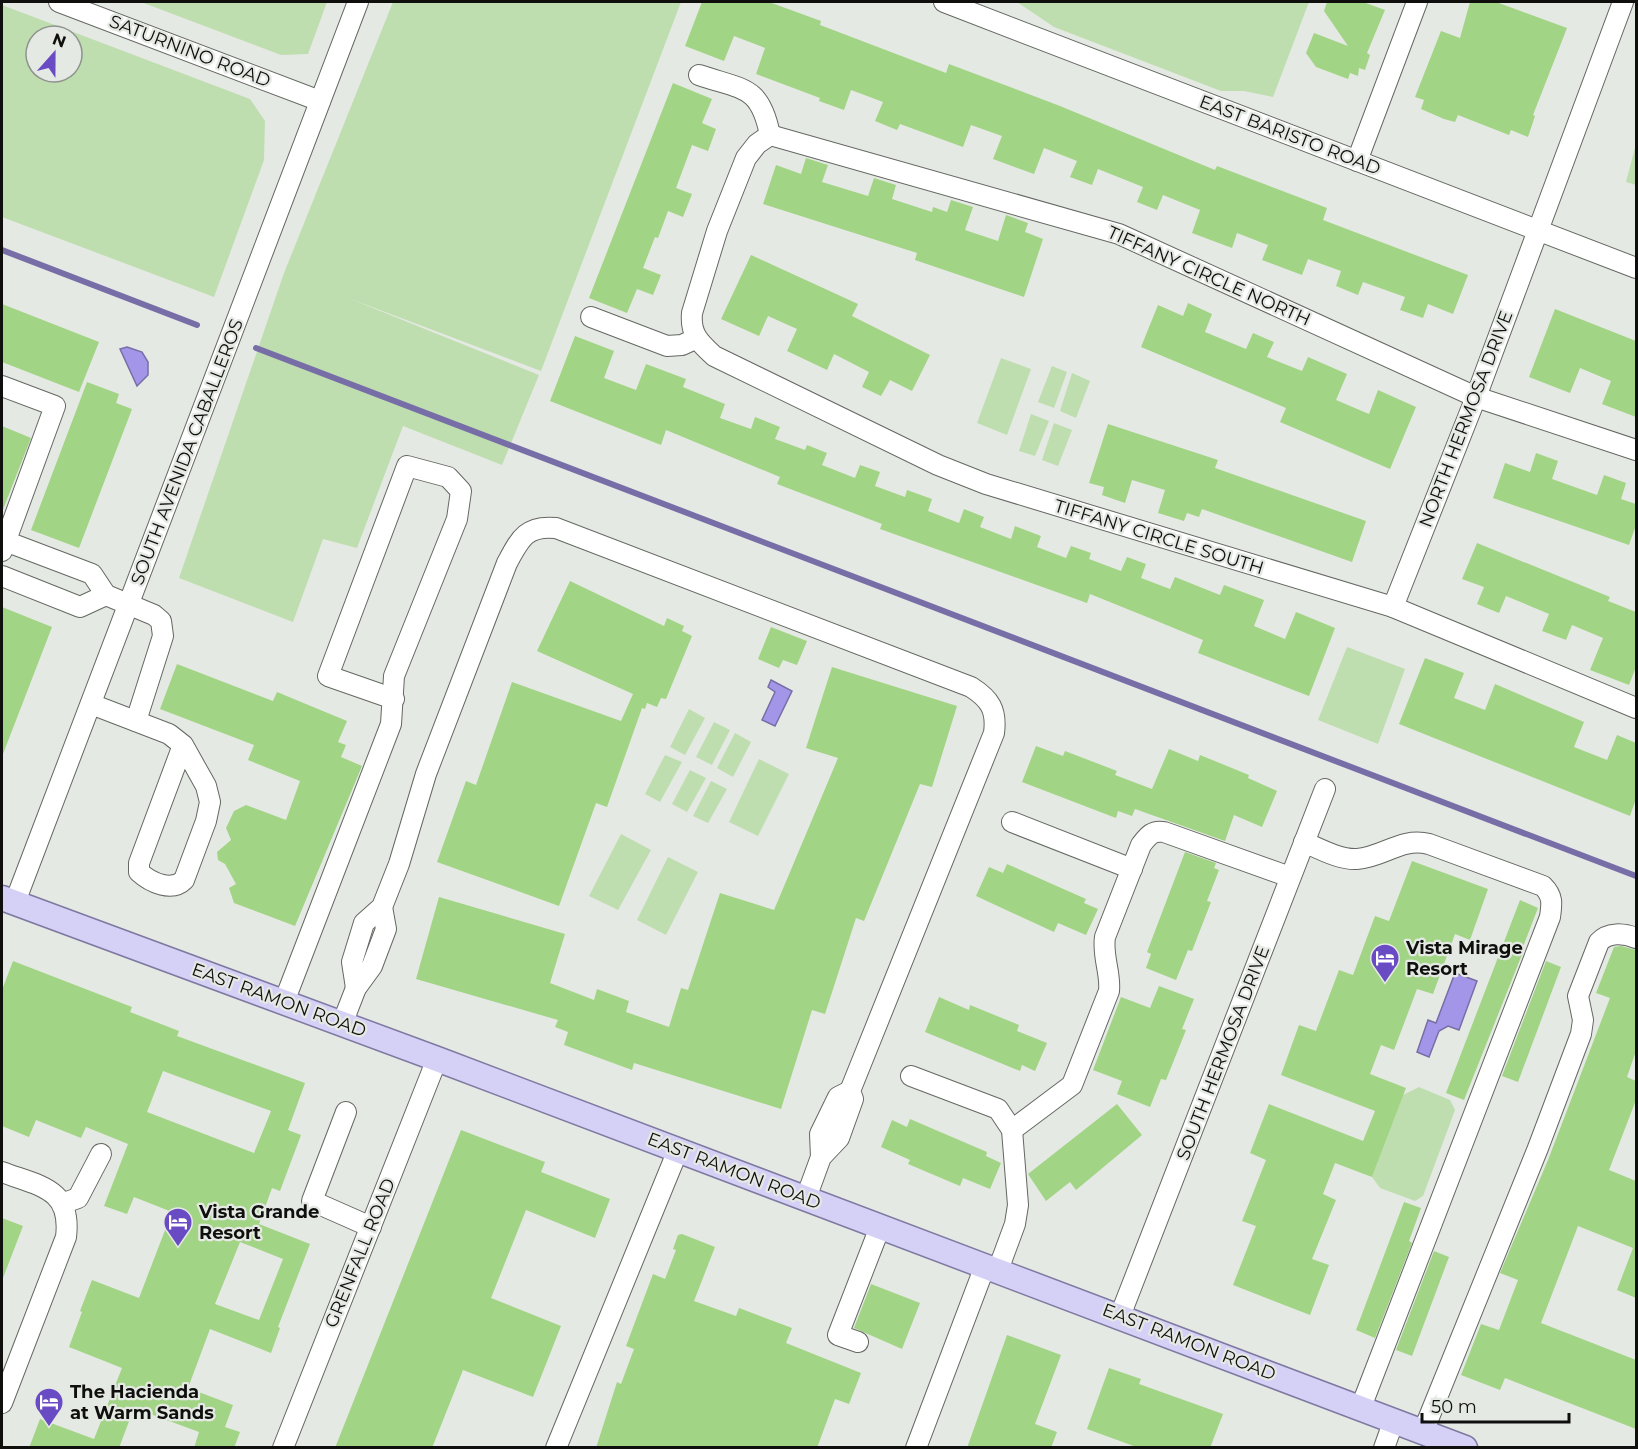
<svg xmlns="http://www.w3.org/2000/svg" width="1638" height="1449" font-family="Montserrat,sans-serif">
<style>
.green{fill:#bfdeaf;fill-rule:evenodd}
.water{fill:#a396e8;stroke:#776ea7;stroke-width:1.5}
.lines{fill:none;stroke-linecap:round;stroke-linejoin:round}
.stream{stroke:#776ea7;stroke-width:6}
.building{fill:#a2d485;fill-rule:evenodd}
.minor-casing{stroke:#646862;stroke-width:22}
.major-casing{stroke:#7e79a1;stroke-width:27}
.minor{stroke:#fff;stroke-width:20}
.major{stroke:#d5d0f6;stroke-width:24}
.labels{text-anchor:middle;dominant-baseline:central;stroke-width:4.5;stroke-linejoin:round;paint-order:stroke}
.street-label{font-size:18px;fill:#0f100e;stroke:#e5e9e3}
.poi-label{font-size:18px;font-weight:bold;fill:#0f100e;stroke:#e5e9e3;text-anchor:start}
</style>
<rect width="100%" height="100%" fill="#e5e9e3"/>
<g class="green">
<polygon points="141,2 327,2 308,54 281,55"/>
<polygon points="393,2 681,2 541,371 348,298 539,375 502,465 403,426 357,548 323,539 293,622 179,578 284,273"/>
<polygon points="1017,2 1309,2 1273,97 1244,91 1221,91 1054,27"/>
<path d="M2,5L250,99L265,121L264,160L214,297L2,217ZM36,36H72V72H36Z"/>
<polygon points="1636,144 1636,185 1626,182"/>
<polygon points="1001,358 1031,369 1007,435 977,423"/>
<polygon points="1052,366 1067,372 1054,408 1038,402"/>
<polygon points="1072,373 1090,381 1076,418 1060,411"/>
<polygon points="1031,414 1049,421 1035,456 1019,451"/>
<polygon points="1054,423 1072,430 1058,466 1042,460"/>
<polygon points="1347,647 1405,669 1378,744 1318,720"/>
<polygon points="689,709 705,718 685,755 670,747"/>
<polygon points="714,722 730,730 712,765 696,757"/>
<polygon points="735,733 751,742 733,777 717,768"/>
<polygon points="665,755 682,762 660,802 645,794"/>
<polygon points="759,759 789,774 758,836 729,822"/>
<polygon points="690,770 706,778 687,812 672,804"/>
<polygon points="711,781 727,789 708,823 693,816"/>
<polygon points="621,834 651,850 618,910 589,896"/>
<polygon points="668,857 698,872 666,935 637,920"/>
<polygon points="1419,1087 1450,1100 1455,1110 1423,1196 1415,1201 1380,1188 1372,1177 1403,1095"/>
</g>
<g class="water">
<polygon points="127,347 142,352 148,362 148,375 137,386 120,349"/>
<polygon points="771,680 792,691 775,726 762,720 775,692 768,687"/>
<polygon points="1455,973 1477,981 1459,1030 1448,1026 1439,1031 1429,1057 1417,1052 1428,1020 1436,1023"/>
</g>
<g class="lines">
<g class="stream">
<polyline points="2,250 197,325"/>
<polyline points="256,348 1636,876"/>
</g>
</g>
<g class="building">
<polygon points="702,2 769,2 821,21 820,25 946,73 949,64 1060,106 1215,170 1217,166 1327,208 1323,220 1468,275 1453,314 1428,304 1423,318 1400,310 1405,297 1363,282 1358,295 1336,286 1341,271 1308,259 1302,275 1262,260 1268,245 1237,233 1232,248 1192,233 1200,210 1163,195 1157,210 1137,202 1143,187 1098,169 1092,185 1070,177 1077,161 1044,148 1034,174 993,159 1002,136 971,125 963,147 900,124 897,130 875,121 883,102 851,90 844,110 819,101 820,98 756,74 765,48 734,36 724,61 685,46"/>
<polygon points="1327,2 1363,2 1385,10 1367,53 1370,55 1365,70 1359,68 1358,76 1350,73 1348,79 1316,67 1306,53 1314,33 1348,46 1324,11"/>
<polygon points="1470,2 1496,2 1567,28 1533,115 1535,116 1528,137 1511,130 1509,135 1458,115 1455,122 1444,119 1421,109 1424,100 1415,97 1441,31 1460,38"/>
<polygon points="673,83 712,99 702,123 716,129 708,151 692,145 676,188 692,194 683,217 668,211 658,238 655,237 643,268 661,275 653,295 637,289 627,313 589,298"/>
<polygon points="806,158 828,165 822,182 868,196 874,178 896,185 892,199 932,212 933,207 947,212 951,200 973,207 965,230 998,241 1006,215 1028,223 1025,232 1043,239 1024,297 915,260 917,253 763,204 776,165 801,174"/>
<polygon points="751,255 858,304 852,316 930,355 912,391 890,380 881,396 862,387 869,372 834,354 827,370 787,351 797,329 768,316 759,336 721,319"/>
<polygon points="1188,303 1212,314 1205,332 1246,349 1253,333 1274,342 1267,357 1302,371 1308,357 1347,374 1336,400 1369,414 1378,390 1416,407 1390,469 1280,422 1286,408 1141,347 1158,305 1183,316"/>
<polygon points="2,304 99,342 79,392 2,362"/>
<polygon points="1555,309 1636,341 1636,417 1602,404 1611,381 1580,368 1570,393 1529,377"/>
<polygon points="575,336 614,351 604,378 636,390 646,364 686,379 683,387 725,404 720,418 751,429 755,417 780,427 775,439 805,450 807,445 827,453 822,465 855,478 860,465 880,472 875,486 905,497 907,490 932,499 928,511 959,523 964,509 984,517 980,527 1011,539 1015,526 1041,536 1037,547 1066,558 1071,546 1091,553 1089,559 1121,571 1127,557 1146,564 1141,578 1170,589 1175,577 1220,595 1224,585 1264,600 1254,626 1285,639 1296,612 1335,628 1309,696 1198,653 1203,640 1147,617 1090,594 1087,603 880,529 882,524 777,484 780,477 666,430 661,445 550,401"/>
<polygon points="87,382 119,394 116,403 132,409 79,548 31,530"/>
<polygon points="1108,424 1218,460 1215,468 1366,521 1352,562 1202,509 1199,517 1187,513 1184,521 1158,513 1165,490 1132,480 1125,503 1102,495 1104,487 1089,483"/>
<polygon points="2,426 31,438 2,512"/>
<polygon points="1536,453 1558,461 1552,479 1597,495 1604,475 1626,483 1621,499 1636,504 1636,525 1629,545 1493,498 1505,463 1530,472"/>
<polygon points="1477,543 1610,597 1608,601 1636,612 1636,667 1629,685 1590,670 1603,638 1572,625 1566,640 1542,631 1549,614 1506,596 1499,613 1477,604 1484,587 1462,579"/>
<polygon points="570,581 664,626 667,618 684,626 682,631 692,636 666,699 661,698 657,707 647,703 645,709 642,708 607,807 596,803 559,906 437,862 466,781 476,785 512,682 621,721 633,694 537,651"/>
<polygon points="2,607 52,627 3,754 2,754"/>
<polygon points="771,627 807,641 797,665 783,660 779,668 758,659"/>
<polygon points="1425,658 1464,673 1454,698 1485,710 1495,684 1584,722 1574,747 1607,760 1617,735 1636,743 1636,799 1630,816 1399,724"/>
<polygon points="177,664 273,701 277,692 347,721 338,742 346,745 341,757 362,766 295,926 234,903 229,888 236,884 225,864 218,860 217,852 231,840 226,828 234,811 246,805 286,820 300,781 248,760 254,745 160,709"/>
<polygon points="832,667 957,706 932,787 920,784 864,921 856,918 825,1014 812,1010 781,1109 634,1063 632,1070 564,1045 568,1032 555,1027 558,1020 416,979 439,897 565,934 550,983 594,1000 597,989 629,1001 626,1012 669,1027 681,988 688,990 720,893 774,910 838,758 806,748"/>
<polygon points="1036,746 1063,756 1065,751 1117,771 1115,775 1152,789 1169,749 1198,761 1200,755 1249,775 1248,778 1277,791 1262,827 1234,815 1225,841 1135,809 1132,816 1118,811 1116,818 1022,782"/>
<polygon points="1185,852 1216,863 1214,868 1219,870 1207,901 1211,902 1192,951 1188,950 1176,980 1146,968 1151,954 1147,952"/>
<polygon points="1412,861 1488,889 1470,940 1455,934 1433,994 1417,989 1394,1050 1381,1045 1370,1074 1406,1088 1372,1177 1335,1163 1323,1194 1336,1200 1312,1259 1329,1265 1310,1315 1233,1285 1256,1226 1242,1221 1266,1160 1250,1153 1269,1104 1363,1141 1375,1111 1281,1075 1299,1025 1316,1031 1339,970 1353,975 1375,916 1389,921"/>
<polygon points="1007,864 1086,899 1084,903 1098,909 1086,935 1058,923 1054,932 976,896 989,867 1003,873"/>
<polygon points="1520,900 1538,908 1521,952 1523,952 1464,1100 1446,1093"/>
<polygon points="1621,946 1636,950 1636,1051 1627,1077 1636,1081 1636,1100 1609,1170 1636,1181 1636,1298 1617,1290 1633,1248 1578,1226 1541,1323 1636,1360 1636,1429 1505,1378 1500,1390 1461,1375 1481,1324 1499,1330 1518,1280 1500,1273 1548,1160 1610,998 1596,993 1614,947"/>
<path d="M13,961L132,1007L130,1012L179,1031L177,1036L305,1083L288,1130L301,1135L280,1191L272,1188L259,1224L310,1244L278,1327L280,1328L271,1353L210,1329L188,1388L233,1405L225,1427L240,1432L234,1448H194L199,1432L134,1408L119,1448H29L40,1419L94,1439L122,1368L69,1347L82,1312L80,1311L92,1280L139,1298L172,1212L134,1197L127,1214L104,1206L128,1144L86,1127L81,1138L36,1120L29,1137L2,1126V990ZM163,1071L271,1111L254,1153L147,1112ZM240,1242L283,1259L259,1320L215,1304Z"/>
<polygon points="1546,961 1561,967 1518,1082 1502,1076"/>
<polygon points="1159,986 1194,999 1182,1029 1186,1030 1166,1080 1161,1079 1150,1107 1117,1094 1122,1081 1093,1070 1121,997 1150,1008"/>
<polygon points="939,997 969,1010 970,1005 1019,1025 1017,1031 1047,1043 1035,1071 1022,1065 1020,1071 925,1032"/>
<polygon points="1117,1104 1142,1135 1076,1190 1070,1182 1046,1201 1028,1174"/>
<polygon points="910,1119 987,1152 986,1156 1001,1163 990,1189 963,1178 960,1186 908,1164 910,1160 881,1147 892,1120 907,1127"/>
<polygon points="461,1130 545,1162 541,1172 610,1199 595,1238 526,1210 491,1298 561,1326 533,1397 463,1370 432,1448 335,1448"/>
<polygon points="1404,1202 1421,1208 1409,1241 1412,1243 1375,1338 1356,1330"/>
<polygon points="2,1218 23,1226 3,1278 2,1278"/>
<polygon points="682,1234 715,1247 694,1301 736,1316 739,1308 792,1328 786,1343 861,1373 849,1404 835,1399 817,1448 596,1448 617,1382 621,1384 634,1349 626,1346 653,1274 665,1279 676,1250 673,1249 678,1235"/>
<polygon points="1434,1251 1449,1257 1412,1356 1396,1350"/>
<polygon points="871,1284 920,1303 902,1349 854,1328"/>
<polygon points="1007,1335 1061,1355 1035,1424 1057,1432 1051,1448 967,1448"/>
<polygon points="1109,1368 1141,1379 1139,1384 1223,1414 1210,1448 1139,1448 1087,1429"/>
</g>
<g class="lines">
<g class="minor-casing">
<g id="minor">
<polyline points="59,2 320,101"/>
<polyline points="944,2 1636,268"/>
<path d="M699,75C743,90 760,85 770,135"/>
<path d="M770,135L757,144L746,158L717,231L692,313C690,334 699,342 714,356L938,465L986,484L1393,607L1636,708"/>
<polyline points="770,135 1119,234 1476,397 1636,450"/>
<polyline points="1357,161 1417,2"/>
<polyline points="591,317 667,346 682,345 695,339"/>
<polyline points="2,386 55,406 2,551"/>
<polyline points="5,541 92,574 106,595 154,615 161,621 163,636 136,721"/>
<polyline points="2,576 80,607 106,595"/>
<polyline points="1393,607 1476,397 1623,2"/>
<path d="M91,704L169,734L183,745L206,786L210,802L206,821L184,880C172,892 151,883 139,872V863L183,745"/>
<polyline points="1012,822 1132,869"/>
<path d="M1304,842C1320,849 1340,860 1357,859C1384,857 1401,837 1429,844L1543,886C1553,896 1552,903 1550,917L1361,1407"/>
<polyline points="15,902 358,2"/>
<path d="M356,988L352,962L364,923L382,907L399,864L426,774L507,563C520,539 526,525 556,528L971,687C990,699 997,710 994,733L850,1091L853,1099L839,1138L821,1157L806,1198"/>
<polyline points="284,1002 391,724 394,676 457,519 461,491 448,477 407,466 328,676 394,699"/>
<polyline points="342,1024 356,988 372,966 386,929 382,907"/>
<polyline points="911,1076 998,1109 1012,1130 1018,1205 1015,1224 998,1270"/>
<polyline points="346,1112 312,1201 371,1227"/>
<path d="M1012,1130L1072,1085L1109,991C1111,973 1102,956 1105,937L1141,845C1148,836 1152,830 1164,832L1290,877"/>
<polyline points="821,1157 820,1134 838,1097 850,1091"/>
<path d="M2,1172C39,1186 72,1188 66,1237L2,1403"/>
<polyline points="64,1203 78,1198 101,1154"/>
<polyline points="1120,1316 1325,789"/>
<polyline points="858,1342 838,1335 880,1227"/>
<path d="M1423,1432L1538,1148L1581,1034L1583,1020L1578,996L1599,942C1608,932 1624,933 1636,938"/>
<polyline points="283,1448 437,1059"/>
<polyline points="556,1448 678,1150"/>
<polyline points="916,1448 985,1266"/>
<polyline points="1384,1448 1394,1420"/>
</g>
</g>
<g class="major-casing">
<polyline id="major" points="2,898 437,1059 1465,1448"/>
</g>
<use href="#minor" class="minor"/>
<use href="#major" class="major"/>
</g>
<defs>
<g id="hotel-pin" transform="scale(1.5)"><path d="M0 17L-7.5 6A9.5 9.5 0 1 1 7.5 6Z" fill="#694bc4" stroke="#e5e9e3"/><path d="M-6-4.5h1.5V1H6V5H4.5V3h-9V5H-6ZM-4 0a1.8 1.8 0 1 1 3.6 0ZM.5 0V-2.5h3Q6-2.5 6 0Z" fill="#fff"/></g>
</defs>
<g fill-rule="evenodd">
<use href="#hotel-pin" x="1385" y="958"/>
<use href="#hotel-pin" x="178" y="1222"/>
<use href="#hotel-pin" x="49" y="1402"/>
</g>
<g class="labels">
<g class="street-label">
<text transform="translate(190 51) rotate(21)">SATURNINO ROAD</text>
<text transform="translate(1290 135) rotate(21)">EAST BARISTO ROAD</text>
<text transform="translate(1209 276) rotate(24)">TIFFANY CIRCLE NORTH</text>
<text transform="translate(1466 419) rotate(-69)">NORTH HERMOSA DRIVE</text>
<text transform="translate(187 452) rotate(-69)">SOUTH AVENIDA CABALLEROS</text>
<text transform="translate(1159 537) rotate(17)">TIFFANY CIRCLE SOUTH</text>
<text transform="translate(279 1000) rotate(20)">EAST RAMON ROAD</text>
<text transform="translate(1223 1053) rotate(-69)">SOUTH HERMOSA DRIVE</text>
<text transform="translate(734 1171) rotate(21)">EAST RAMON ROAD</text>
<text transform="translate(360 1253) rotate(-68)">GRENFALL ROAD</text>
<text transform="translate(1189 1342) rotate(21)">EAST RAMON ROAD</text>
</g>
<g class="poi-label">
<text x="1406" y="948">Vista Mirage<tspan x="1406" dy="21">Resort</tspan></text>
<text x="199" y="1212">Vista Grande<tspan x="199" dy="21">Resort</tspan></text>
<text x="70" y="1392">The Hacienda<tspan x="70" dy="21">at Warm Sands</tspan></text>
</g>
</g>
<rect width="1638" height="1449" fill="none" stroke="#0f100e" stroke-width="6"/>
<g transform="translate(54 54) rotate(21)"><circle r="28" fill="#e5e9e3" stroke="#8f928e" stroke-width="1.5"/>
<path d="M0-4.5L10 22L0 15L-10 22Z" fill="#694bc4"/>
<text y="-9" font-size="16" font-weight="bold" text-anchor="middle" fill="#0f100e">N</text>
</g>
<path d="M1422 1413v9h147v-9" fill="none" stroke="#0f100e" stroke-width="3"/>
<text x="1431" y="1413" font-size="18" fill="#0f100e" stroke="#e5e9e3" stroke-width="4.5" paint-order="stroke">50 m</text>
</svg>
